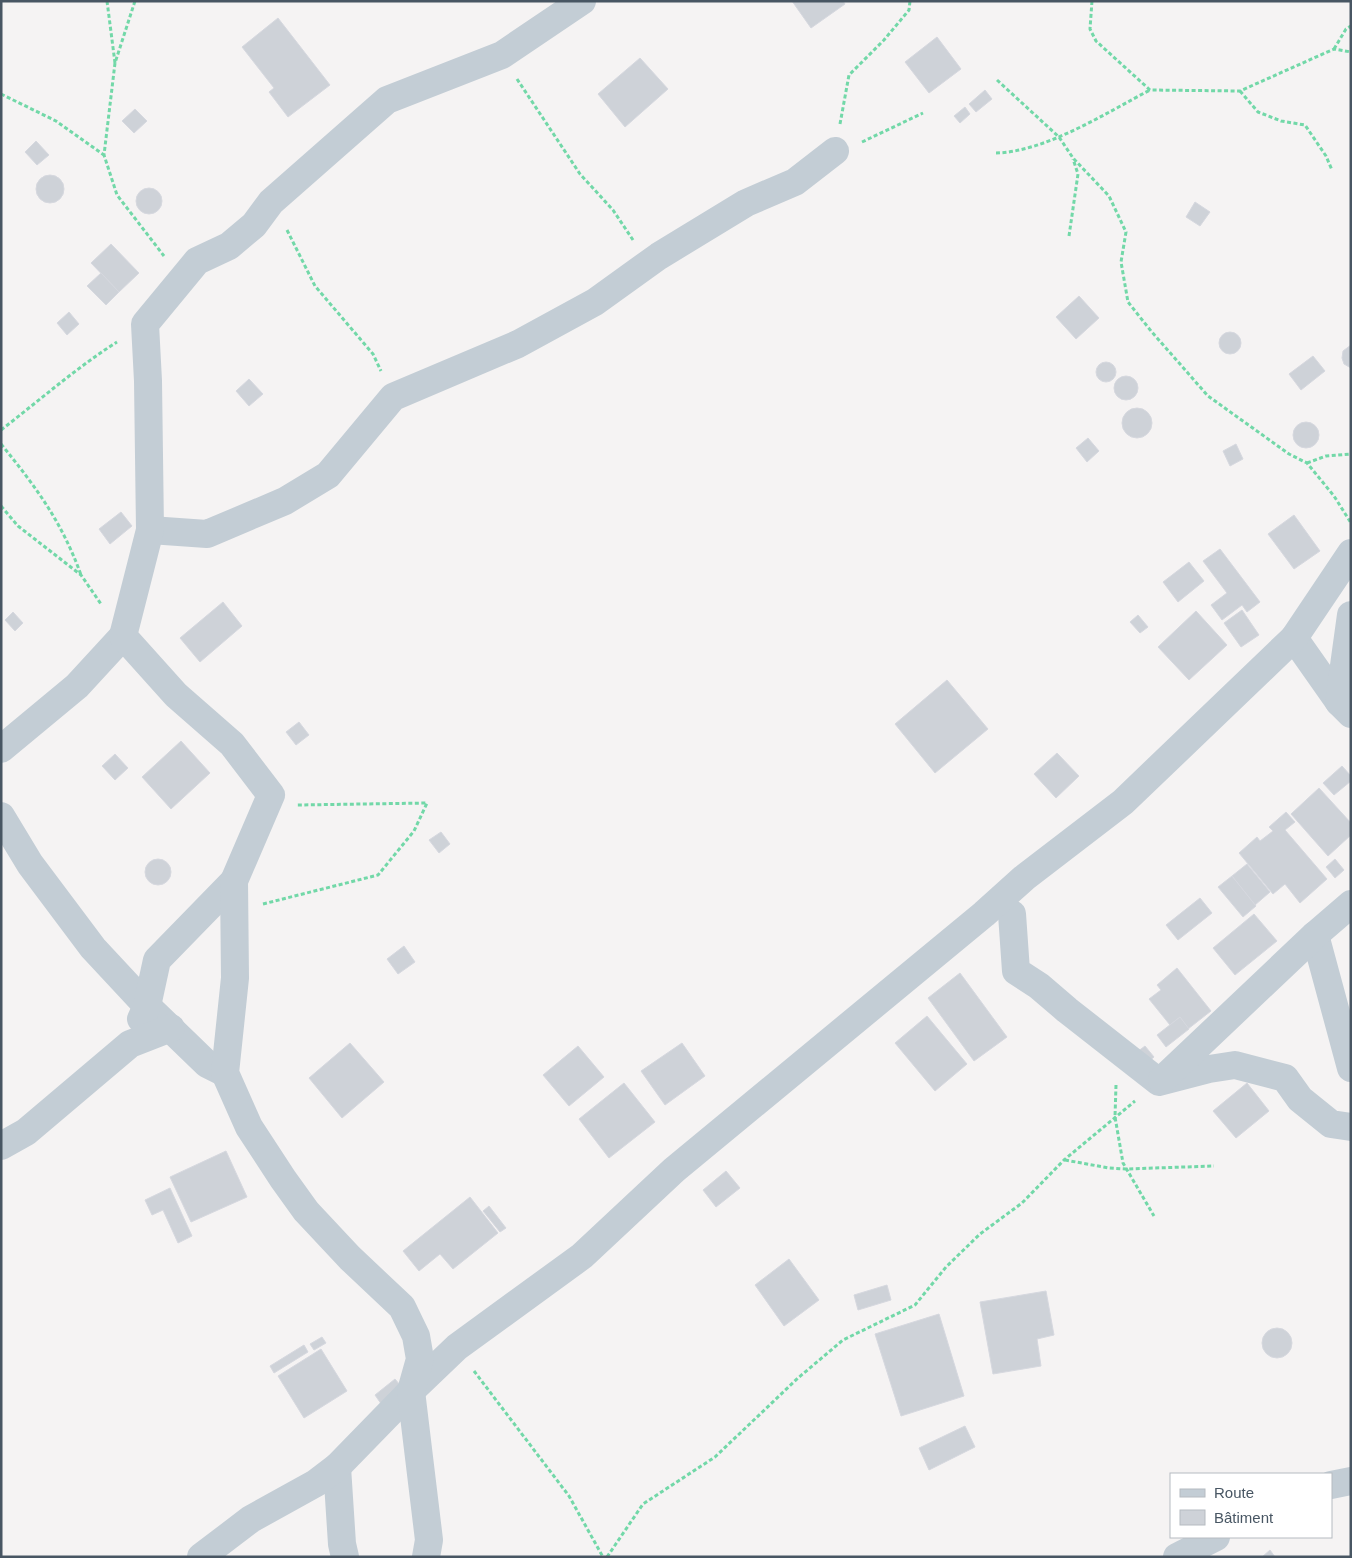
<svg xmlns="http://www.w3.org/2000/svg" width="1352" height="1558" font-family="Helvetica,sans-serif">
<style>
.building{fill:#ced2d8;stroke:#d6d8df}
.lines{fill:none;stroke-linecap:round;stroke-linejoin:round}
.path{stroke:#72d8a8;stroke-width:3;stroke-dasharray:4 2.5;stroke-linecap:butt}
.street{stroke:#c3cdd5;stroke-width:28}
</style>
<rect width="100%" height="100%" fill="#f5f3f3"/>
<g class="building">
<polygon points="792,1 843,1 845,4 811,28"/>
<polygon points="278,18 330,85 288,117 269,92 274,88 242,47"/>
<polygon points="937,37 961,69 929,93 905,62"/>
<polygon points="640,58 668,89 625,127 598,94"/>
<polygon points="985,90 992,99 976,112 969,104"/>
<polygon points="965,107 970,114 960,123 954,116"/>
<polygon points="135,109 147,121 134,133 122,121"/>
<polygon points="36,141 49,155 37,165 25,152"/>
<circle cx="50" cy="189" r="14"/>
<circle cx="149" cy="201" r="13"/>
<polygon points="1195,202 1210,212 1200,226 1186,217"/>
<polygon points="111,244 139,273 119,292 91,263"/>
<polygon points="101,273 119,292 106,305 87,286"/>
<polygon points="1079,296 1099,318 1076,339 1056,317"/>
<polygon points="69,312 79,324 67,335 57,323"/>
<circle cx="1230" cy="343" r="11"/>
<polygon points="1351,345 1351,368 1344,364 1342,358 1343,351"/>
<polygon points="1313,356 1325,371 1301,390 1289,374"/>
<circle cx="1106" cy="372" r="10"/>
<circle cx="1126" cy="388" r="12"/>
<polygon points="249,379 263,394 249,406 236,391"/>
<circle cx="1137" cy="423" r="15"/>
<circle cx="1306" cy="435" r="13"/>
<polygon points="1088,438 1099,451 1087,462 1076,448"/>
<polygon points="1236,444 1243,459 1230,466 1223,451"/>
<polygon points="121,512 132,526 110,544 99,529"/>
<polygon points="1294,515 1320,551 1294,569 1268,534"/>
<polygon points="1220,549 1260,602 1247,612 1242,605 1222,620 1211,605 1227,593 1203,561"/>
<polygon points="1189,562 1204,581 1178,602 1163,582"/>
<polygon points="223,602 242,626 200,662 180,638"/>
<polygon points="1242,610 1259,635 1241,647 1224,623"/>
<polygon points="1196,611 1227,645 1189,680 1158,647"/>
<polygon points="13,612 23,623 15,631 5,620"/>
<polygon points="1138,615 1148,627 1140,633 1130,622"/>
<polygon points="947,680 988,729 935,773 895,724"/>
<polygon points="299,722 309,735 296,745 286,732"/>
<polygon points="181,741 210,773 171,809 142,777"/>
<polygon points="1057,753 1079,776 1056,798 1034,774"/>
<polygon points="115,754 128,768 115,780 102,766"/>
<polygon points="1342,766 1351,776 1351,781 1334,795 1323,783"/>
<polygon points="1319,788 1351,823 1351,835 1328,856 1291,814"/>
<polygon points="1286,812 1295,822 1285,830 1327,879 1300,903 1285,884 1273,894 1239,853 1257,837 1260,841 1273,831 1269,827"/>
<polygon points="441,832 450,844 439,853 429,840"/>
<polygon points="1335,859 1344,870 1335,878 1326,867"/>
<circle cx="158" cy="872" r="13"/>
<polygon points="1247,864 1270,892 1255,905 1232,876"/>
<polygon points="1232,876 1256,906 1243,917 1218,887"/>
<polygon points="1200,898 1212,913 1178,940 1166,925"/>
<polygon points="1254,914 1277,941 1235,975 1213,948"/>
<polygon points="404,946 415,962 398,974 387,959"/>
<polygon points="1177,968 1211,1011 1188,1029 1180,1017 1170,1025 1149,999 1161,990 1157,985"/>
<polygon points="960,973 1007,1037 974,1061 928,998"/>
<polygon points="927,1016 967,1064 935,1091 895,1043"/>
<polygon points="1180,1017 1189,1029 1166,1047 1157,1035"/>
<polygon points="350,1043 384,1082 342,1118 309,1078"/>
<polygon points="682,1043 705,1076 665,1105 641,1071"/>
<polygon points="578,1046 604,1077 569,1106 543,1075"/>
<polygon points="1145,1046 1154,1057 1142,1067 1133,1055"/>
<polygon points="624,1083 655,1122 609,1158 579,1119"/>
<polygon points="1247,1083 1269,1111 1236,1138 1213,1111"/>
<polygon points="226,1151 247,1197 191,1222 170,1177"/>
<polygon points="726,1171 740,1188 716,1207 703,1190"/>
<polygon points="170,1188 192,1236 178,1243 163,1210 152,1215 145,1200"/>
<polygon points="470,1197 498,1233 453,1269 440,1254 419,1271 403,1251"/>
<polygon points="489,1206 506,1228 500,1232 483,1211"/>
<polygon points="789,1259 819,1300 784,1326 755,1285"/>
<polygon points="887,1285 891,1300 858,1310 854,1295"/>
<polygon points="1046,1291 1054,1335 1037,1339 1041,1366 993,1374 980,1302"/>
<polygon points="939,1314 964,1396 901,1416 875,1334"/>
<circle cx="1277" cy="1343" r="15"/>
<polygon points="322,1337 326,1343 314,1350 310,1344"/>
<polygon points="304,1345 308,1352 274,1373 270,1366"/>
<polygon points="321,1349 347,1391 304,1418 278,1376"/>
<polygon points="395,1379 405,1391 384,1408 375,1395"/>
<polygon points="965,1426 975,1447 929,1470 919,1448"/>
<polygon points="1270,1550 1275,1557 1262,1557"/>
</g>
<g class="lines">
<g class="path">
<polyline points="107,1 115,63 135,1"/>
<polyline points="1092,1 1090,29 1096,41 1150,90 1240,91 1334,49 1351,52"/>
<polyline points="1334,49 1346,29 1351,26"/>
<polyline points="115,63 104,155 117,195 164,256"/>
<polyline points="517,79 580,174 613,210 633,240"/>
<polyline points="997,80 1059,137 1073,158 1109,196 1126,232 1121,262 1128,302 1151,331 1208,396 1289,454 1307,463 1334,496 1351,523"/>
<polyline points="1240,91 1258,112 1281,121 1305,125 1326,156 1332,170"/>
<polyline points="1,94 56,121 104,155"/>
<polyline points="840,124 849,75 884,40 909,10 910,1"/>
<polyline points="862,142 923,113"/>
<path d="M996,153C1045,152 1106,113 1150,90"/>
<polyline points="287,230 315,286 373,354 381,371"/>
<polyline points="1069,236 1078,174 1073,159"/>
<path d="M1,430C40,400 76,368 117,342"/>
<path d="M1,444C36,487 62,522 81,575"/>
<polyline points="1307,463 1326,456 1351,454"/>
<polyline points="1,506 18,526 81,575 101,604"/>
<polyline points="263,904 378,875 414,831 427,803 297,805"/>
<polyline points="1116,1085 1115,1117 1123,1163 1154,1216"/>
<polyline points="1065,1160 1109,1168 1126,1169 1214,1166"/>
<polyline points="474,1371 569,1496 603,1557"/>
<polyline points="607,1557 643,1504 715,1457 798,1378 843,1340 915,1305 946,1267 980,1234 1022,1203 1064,1160 1135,1101"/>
</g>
<g class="street">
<polyline points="150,530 207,534 285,501 328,475 393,397 518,344 595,302 659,256 746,203 795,182 835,151"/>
<polyline points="1294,638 1339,702 1351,714"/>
<polyline points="1339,702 1351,615"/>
<polyline points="1,749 77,686 123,636"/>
<polyline points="1,816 30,864 93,948 147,1006 207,1064 225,1073"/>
<polyline points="1012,914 1016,971 1039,986 1067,1010 1159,1082 1209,1069 1235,1065 1285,1078 1300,1099 1331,1124 1351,1127"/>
<polyline points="1315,935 1351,1068"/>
<polyline points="141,1019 147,1006 157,960 234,881"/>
<polyline points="1162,1080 1315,935 1351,904"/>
<polyline points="1,1146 26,1132 130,1044 171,1028"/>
<polyline points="337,1467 342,1544 345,1557"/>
<polyline points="1331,1485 1351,1481"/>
<polyline points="201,1557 251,1519 316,1483 337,1467 411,1391 457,1347 582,1256 674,1170 984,914 1024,878 1123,802 1294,638 1351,553"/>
<polyline points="426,1557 429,1540 411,1391 420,1359 416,1336 402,1307 350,1258 306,1211 283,1179 249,1127 225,1073 235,978 234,881 271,795 232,744 176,695 123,636 150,530 148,381 145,324 197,261 229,246 254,225 271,202 387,100 502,55 582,1"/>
<polyline points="1177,1557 1216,1537"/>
</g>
</g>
<rect width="1352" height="1558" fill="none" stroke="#485663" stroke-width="5"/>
<rect x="1170" y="1473" width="162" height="65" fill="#ffffff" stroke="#b6bbc1"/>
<rect x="1180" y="1489" width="25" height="8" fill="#c3cdd5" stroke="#b6bbc1"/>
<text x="1214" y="1498" font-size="15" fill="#485663">Route</text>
<rect x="1180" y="1510" width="25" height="15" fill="#ced2d8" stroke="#b6bbc1"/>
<text x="1214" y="1523" font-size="15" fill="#485663">Bâtiment</text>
</svg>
